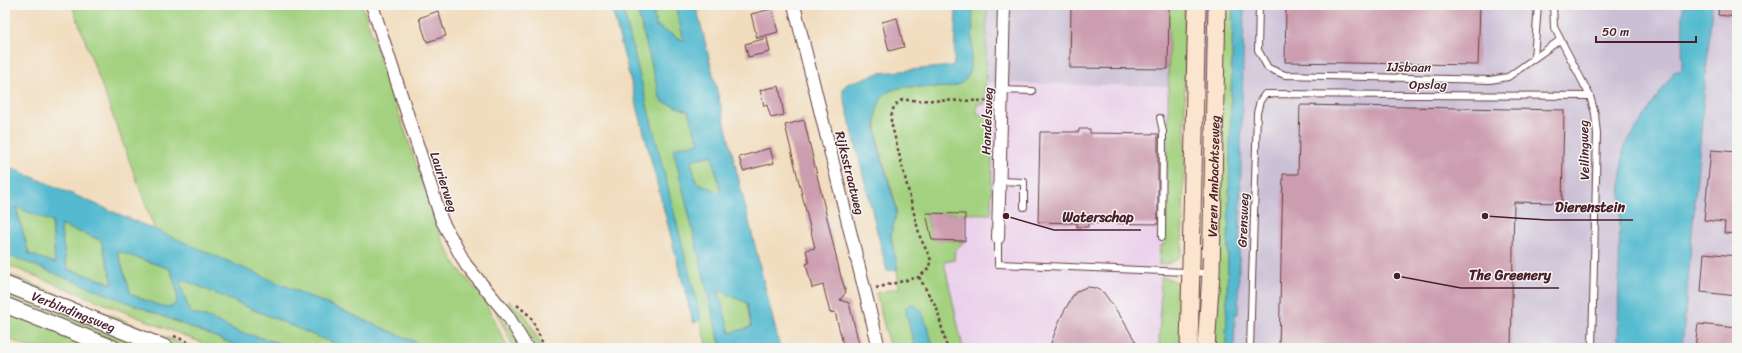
<svg xmlns="http://www.w3.org/2000/svg" width="1742" height="353" font-family="Sriracha,sans-serif">
<style>
.built{fill:#ebd1eb}
.industrial{fill:#cbbfd5}
.green{fill:#a3d17f;stroke:#767855}
.water{fill:#52bacf;stroke:#4e6c7d;fill-rule:evenodd}
.building{fill:#cc9caf}
.lines{fill:none;stroke-linecap:round;stroke-linejoin:round}
.service-casing{stroke:#633c41;stroke-width:8}
.minor-casing{stroke:#633c41;stroke-width:14}
.tertiary-casing{stroke:#633c41;stroke-width:17}
.secondary-casing{stroke:#633c41;stroke-width:19}
.path{stroke:#633c41;stroke-width:2.5;stroke-dasharray:3 3;stroke-linecap:butt}
.service{stroke:#fff;stroke-width:6}
.minor{stroke:#fff;stroke-width:12}
.tertiary{stroke:#fff;stroke-width:15}
.secondary{stroke:#fbe5cf;stroke-width:17}
.labels{text-anchor:middle;dominant-baseline:central;stroke-width:3;stroke-linejoin:round;paint-order:stroke}
.street-label{font-size:13px;fill:#4a1f2b;stroke:#f6f6f2}
.leader{fill:none;stroke:#4a1f2b;stroke-width:1.5}
.callout-dot{fill:#4a1f2b;stroke:#f6f6f2;stroke-width:1.5}
.callout-label{font-size:14px;text-anchor:middle;font-weight:bold;fill:#4a1f2b;stroke:#f6f6f2;stroke-width:3;stroke-linejoin:round;paint-order:stroke}
</style>
<rect width="100%" height="100%" fill="#f6f6f2"/>
<filter id="ink" filterUnits="userSpaceOnUse"><feTurbulence type="fractalNoise" baseFrequency=".025" numOctaves="2"/><feDisplacementMap in="SourceGraphic" scale="8" xChannelSelector="R" yChannelSelector="G"/><feConvolveMatrix kernelMatrix="1 2 1 2 8 2 1 2 1" color-interpolation-filters="sRGB"/></filter>
<filter id="wash" filterUnits="userSpaceOnUse"><feTurbulence type="fractalNoise" baseFrequency=".012" numOctaves="4" result="noise"/><feDisplacementMap in="SourceGraphic" scale="16" xChannelSelector="R" yChannelSelector="G"/><feGaussianBlur stdDeviation="0.9" result="paint"/><feColorMatrix in="noise" values="0 0 0 0 0 0 0 0 0 0 0 0 0 0 0 0 0 1.4 0 .05"/><feComposite in="paint" operator="in"/></filter>
<g filter="url(#wash)">
<rect width="100%" height="100%" fill="#f1ddbe"/>
<polygon class="built" points="958,70 977,83 1178,86 1166,348 919,348 850,92"/>
<polygon class="industrial" points="961,5 1737,5 1737,348 1226,348 1239,92 1178,86 977,83"/>
<g class="green">
<polygon points="72,5 362,5 442,240 457,267 482,296 508,348 429,348 155,230"/>
<polygon points="622,5 636,5 661,101 688,111 699,143 673,148 721,348 707,348"/>
<polygon points="652,5 675,5 684,41 656,26"/>
<path d="M973,5H987L985,104H977V114L993,115L991,214L926,213L932,240L965,241L955,250L954,260L944,262L963,348H934L921,310L905,308L915,348H890L876,293L899,288C898,270 893,253 891,236C891,227 897,218 896,209C894,182 856,109 889,91C903,83 935,87 950,87L971,58Z"/>
<path d="M1169,5H1185V135L1182,250C1180,262 1170,263 1159,265L1160,246L1164,245L1168,126Z"/>
<polygon points="1221,5 1233,5 1226,348 1211,348"/>
<polygon points="712,155 721,193 696,182 691,160"/>
<polygon points="16,206 52,222 55,263 29,254"/>
<polygon points="60,224 101,240 114,284 67,269"/>
<path d="M117,250L170,269C190,322 164,308 131,294Z"/>
<polygon points="5,253 243,348 215,348 5,264"/>
<polygon points="5,273 193,348 176,348 5,280"/>
<path d="M1161,277C1172,279 1178,281 1183,292L1180,348H1159Z"/>
<polygon points="182,279 344,348 289,348 276,342 239,332 214,320 192,313 189,310 180,283"/>
<polygon points="5,288 154,348 124,348 5,300"/>
<polygon points="718,290 747,303 751,327 730,333"/>
<polygon points="509,301 525,315 543,348 536,348 527,329 508,302"/>
<polygon points="5,309 102,348 31,348 5,337"/>
<polygon points="495,309 511,330 520,348 514,348"/>
</g>
<g class="water">
<polygon points="611,5 622,5 701,319 697,321 696,323 693,322"/>
<path d="M636,5H652L656,26L684,41L675,5H696L780,348H721L673,148L699,143L688,111L661,101ZM712,155L721,193L696,182L691,160ZM718,290L747,303L751,327L730,333Z"/>
<path d="M956,5H973C972,22 974,61 968,75C958,102 899,73 882,98C866,123 885,167 892,194C893,199 896,204 896,209C897,218 891,227 891,236C892,247 896,258 898,269L887,271L843,94V88L847,84L880,73L952,66L954,63Z"/>
<polygon points="1233,5 1244,5 1238,314 1235,314 1234,348 1226,348"/>
<polygon points="1683,5 1712,5 1682,348 1618,348 1620,201 1623,148 1674,72 1682,70"/>
<path d="M5,165L429,348H344L186,281L181,280L180,283L189,310L192,313L214,320L239,332L276,342L289,348H243L8,255L5,253ZM16,207L52,222L55,263L29,254ZM60,225L101,240L113,284L67,269ZM117,251L170,269C191,322 163,308 131,294Z"/>
<path d="M911,304C924,305 930,337 934,348H915L905,308Z"/>
</g>
<g id="blocks">
<g class="building">
<polygon points="1071,5 1169,5 1168,69 1070,68"/>
<polygon points="1286,5 1480,5 1478,65 1285,62"/>
<polygon points="1719,5 1737,5 1737,17 1718,15"/>
<polygon points="772,9 778,32 757,38 751,14"/>
<polygon points="438,11 446,36 427,42 419,18"/>
<polygon points="897,18 904,47 889,51 882,22"/>
<polygon points="767,38 770,52 748,57 745,44"/>
<polygon points="779,86 784,115 771,118 767,105 764,106 760,90"/>
<polygon points="1300,105 1564,110 1562,203 1514,202 1511,348 1279,348 1283,174 1298,174"/>
<polygon points="804,120 841,277 846,292 840,300 849,303 860,348 844,348 835,312 830,313 823,285 812,288 806,264 809,263 806,250 815,248 785,125"/>
<polygon points="1079,129 1090,129 1090,133 1158,134 1158,224 1088,223 1088,227 1077,227 1077,223 1038,222 1040,132 1079,132"/>
<polygon points="770,148 774,163 743,171 739,157"/>
<polygon points="1711,150 1737,152 1737,234 1724,233 1725,222 1704,220"/>
<polygon points="926,213 965,214 965,241 932,240"/>
<polygon points="1704,253 1737,256 1737,296 1701,292"/>
<polygon points="1087,287 1095,288 1104,293 1123,320 1139,348 1049,348 1061,317 1072,297 1077,291"/>
<polygon points="1698,324 1737,328 1737,348 1695,348"/>
</g>
</g>
</g>
<g filter="url(#ink)">
<use href="#blocks" fill-opacity="0" stroke="#633c41" stroke-width="1"/>
<g class="lines">
<g class="service-casing">
<g id="service">
<polyline points="1259,5 1258,50 1268,68 1285,75 1490,80 1508,77 1560,40"/>
<polyline points="1553,5 1554,27 1590,96 1595,114 1597,134 1592,348"/>
<polyline points="1534,58 1538,5"/>
<polyline points="1002,90 1032,91"/>
<polyline points="1160,118 1163,132 1162,237"/>
<polyline points="999,181 1024,182 1024,207"/>
<polyline points="998,238 998,264 1209,273"/>
<polyline points="1250,348 1257,113 1260,101 1265,94 1590,96"/>
</g>
</g>
<g class="minor-casing">
<g id="minor">
<polyline points="372,5 442,221 466,265 508,316 527,348"/>
<polyline points="794,5 879,348"/>
<polyline points="998,238 1004,5"/>
</g>
</g>
<g class="tertiary-casing">
<g id="tertiary">
<path id="s1" d="M5,284L166,348"/>
<polyline points="5,305 113,348"/>
</g>
</g>
<g class="secondary-casing">
<g id="secondary">
<polyline points="1189,348 1197,5"/>
<path id="s2" d="M1206,348L1211,273L1217,5"/>
</g>
</g>
<g class="path">
<polyline points="919,277 937,309 947,348"/>
<path d="M876,288L919,277L928,269L931,260L920,237L891,122C891,112 893,105 902,100L989,101"/>
<polyline points="517,305 530,316 546,348"/>
<polyline points="174,336 203,348"/>
</g>
<use href="#service" class="service"/>
<use href="#minor" class="minor"/>
<use href="#tertiary" class="tertiary"/>
<use href="#secondary" class="secondary"/>
</g>
</g>
<g class="labels">
<g class="street-label">
<text transform="translate(1409 67) rotate(1)">IJsbaan</text>
<text x="1428" y="84">Opslag</text>
<text transform="translate(987 121) rotate(-88)">Handelsweg</text>
<text transform="translate(1584 150) rotate(-91)">Veilingweg</text>
<text transform="translate(850 173) rotate(76)">Rijksstraatweg</text>
<text stroke="none"><textPath href="#s2" startOffset="172">Veren Ambachtseweg</textPath></text>
<text transform="translate(444 182) rotate(72)">Laurierweg</text>
<text transform="translate(1243 220) rotate(-88)">Grensweg</text>
<text stroke="none"><textPath href="#s1" startOffset="74">Verbindingsweg</textPath></text>
</g>
</g>
<path class="leader" d="M1485 216L1547 220H1633M1006 216L1054 230H1141M1397 276L1461 288H1559"/>
<g class="callout-dot">
<circle cx="1485" cy="216" r="4"/>
<circle cx="1006" cy="216" r="4"/>
<circle cx="1397" cy="276" r="4"/>
</g>
<g class="callout-label">
<text x="1590" y="212">Dierenstein</text>
<text x="1098" y="222">Waterschap</text>
<text x="1510" y="280">The Greenery</text>
</g>
<rect width="1742" height="353" fill="none" stroke="#f6f6f2" stroke-width="20"/>
<path d="M1596 36v6h100v-6" fill="none" stroke="#4a1f2b" stroke-width="2"/>
<text x="1602" y="36" font-size="12" fill="#4a1f2b" stroke="#f6f6f2" stroke-width="3" paint-order="stroke">50 m</text>
</svg>
